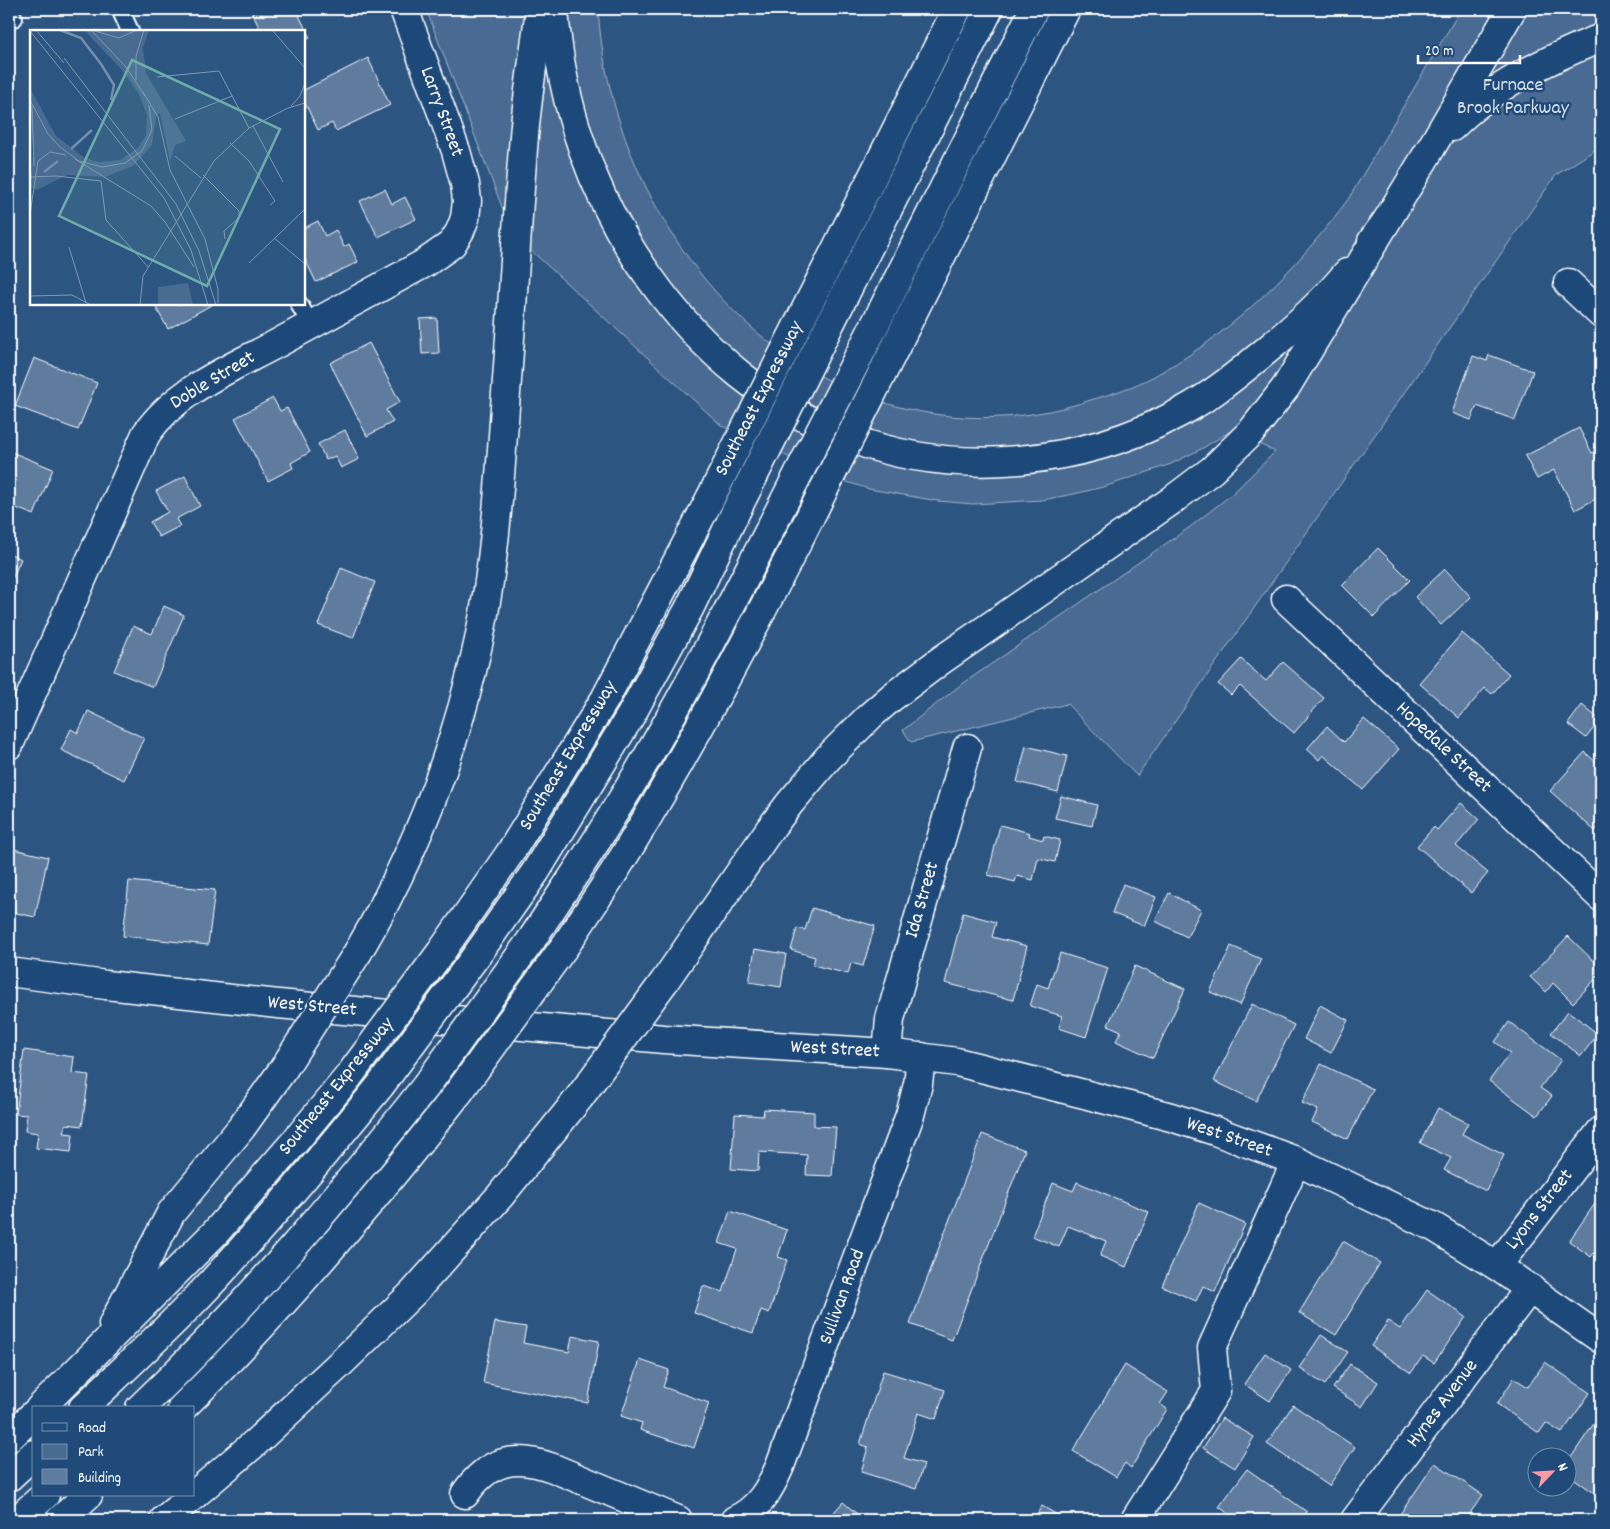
<svg xmlns="http://www.w3.org/2000/svg" width="1610" height="1529" font-family="Dekko,sans-serif">
<style>
.green{fill:#486b92;stroke:#a4b5c8}
.building{fill:#5e7c9f;stroke:#fff}
.lines{fill:none;stroke-linecap:round;stroke-linejoin:round}
.service-casing{stroke:#fff;stroke-width:20}
.minor-casing{stroke:#fff;stroke-width:31}
.tertiary-casing{stroke:#fff;stroke-width:31}
.secondary-casing{stroke:#fff;stroke-width:31}
.motorway-casing{stroke:#fff;stroke-width:31}
.service{stroke:#1f4a7a;stroke-width:16}
.minor{stroke:#1f4a7a;stroke-width:28}
.tertiary{stroke:#1f4a7a;stroke-width:28}
.secondary{stroke:#1f4a7a;stroke-width:28}
.motorway{stroke:#1f4a7a;stroke-width:28}
.motorway-bridge-casing{stroke:#fff;stroke-width:31;stroke-linecap:butt}
.motorway-bridge{stroke:#1f4a7a;stroke-width:28}
.labels{text-anchor:middle;dominant-baseline:central;stroke-width:5;stroke-linejoin:round;paint-order:stroke}
.park-label{font-size:20px;fill:#dae1e9;stroke:#1f4a7a}
.street-label{font-size:20px;fill:#fff;stroke:#1f4a7a}
.inset-river{fill:none;stroke:#748fad;stroke-width:2.5}
.inset-road{fill:none;stroke:#8099b4;stroke-width:1}
.view{fill:#6fada8;fill-opacity:0.15;stroke:#6fada8;stroke-width:2.5}
.inset-edge{fill:none;stroke:#fff;stroke-width:2.5}
</style>
<rect width="100%" height="100%" fill="#2c5582"/>
<filter id="ink" filterUnits="userSpaceOnUse"><feTurbulence type="fractalNoise" baseFrequency=".02" numOctaves="2"/><feDisplacementMap in="SourceGraphic" scale="10" xChannelSelector="R" yChannelSelector="G"/><feConvolveMatrix kernelMatrix="1 2 1 2 8 2 1 2 1" color-interpolation-filters="sRGB"/></filter>
<g filter="url(#ink)">
<path class="green" d="M426,9H598C604,99 635,182 687,256C781,388 937,452 1094,399C1118,392 1142,384 1163,371C1236,330 1300,265 1349,198L1461,9H1601V146L1556,175L1137,776L1067,704L911,742L903,730L958,687L1190,527L1232,494L1275,452L1232,430L1203,448L1171,464L1107,486L1074,494L1042,500L973,504L938,501L869,489L834,478L722,426L512,233Z"/>
<g class="building">
<polygon points="260,9 296,9 310,38 304,41 304,31 261,31 252,13"/>
<polygon points="368,58 390,105 336,131 332,123 318,130 304,101 304,90"/>
<polygon points="385,189 392,204 405,197 416,219 378,237 360,201"/>
<polygon points="318,221 325,236 336,230 344,247 349,244 358,262 316,282 304,257 304,228"/>
<polygon points="154,304 213,304 168,329"/>
<polygon points="437,318 439,353 422,354 420,319"/>
<polygon points="369,343 400,402 386,410 393,422 367,436 330,363"/>
<polygon points="1489,355 1533,371 1515,420 1477,406 1471,420 1452,413 1473,356 1487,361"/>
<polygon points="34,358 97,383 78,430 15,406"/>
<polygon points="273,398 280,411 287,408 310,452 291,463 293,468 268,481 235,418"/>
<polygon points="1579,428 1592,453 1596,451 1601,460 1601,496 1575,510 1554,470 1537,479 1525,456"/>
<polygon points="345,430 359,459 341,468 335,456 326,460 318,444"/>
<polygon points="9,451 53,469 34,515 9,505"/>
<polygon points="185,476 200,506 176,519 180,526 159,537 150,522 168,512 156,491"/>
<polygon points="1378,548 1410,580 1374,617 1342,585"/>
<polygon points="9,553 21,559 9,586"/>
<polygon points="341,568 375,582 353,638 318,625"/>
<polygon points="1445,569 1471,597 1441,625 1415,597"/>
<polygon points="164,606 184,615 153,687 114,671 133,626 152,634"/>
<polygon points="1462,633 1509,674 1492,694 1485,688 1459,718 1419,683"/>
<polygon points="1241,659 1266,681 1283,662 1324,698 1294,733 1240,686 1231,695 1218,684"/>
<polygon points="1582,705 1600,720 1586,738 1568,724"/>
<polygon points="88,711 144,738 124,780 61,750 71,729 78,733"/>
<polygon points="1364,719 1399,749 1363,790 1323,755 1319,760 1307,749 1327,726 1344,742"/>
<polygon points="1026,746 1067,756 1058,792 1017,782"/>
<polygon points="1585,752 1601,767 1601,824 1595,831 1550,791"/>
<polygon points="1061,796 1097,805 1092,826 1055,818"/>
<polygon points="1461,803 1479,819 1456,846 1488,873 1471,893 1417,846 1434,827 1437,830"/>
<polygon points="1000,825 1030,833 1029,836 1043,840 1044,836 1060,840 1055,862 1038,858 1033,880 1017,876 1015,882 988,875"/>
<polygon points="9,848 48,857 35,917 12,912 10,919 9,918"/>
<polygon points="129,881 215,890 208,945 123,936"/>
<polygon points="1123,884 1156,897 1144,926 1112,913"/>
<polygon points="1169,893 1201,910 1187,937 1155,921"/>
<polygon points="812,908 875,926 863,966 851,963 848,974 813,965 815,957 791,950 797,928 805,930"/>
<polygon points="963,913 996,922 992,937 1027,946 1013,1000 945,983"/>
<polygon points="1568,936 1601,968 1601,973 1573,1003 1553,983 1546,992 1530,977"/>
<polygon points="1231,946 1261,959 1240,1005 1210,992"/>
<polygon points="755,949 786,954 781,987 749,982"/>
<polygon points="1060,953 1108,968 1086,1037 1059,1028 1062,1016 1030,1006 1037,984 1048,988"/>
<polygon points="1135,966 1185,989 1153,1058 1116,1041 1121,1031 1108,1025"/>
<polygon points="1252,1004 1294,1025 1256,1101 1214,1081"/>
<polygon points="1320,1005 1348,1020 1331,1053 1304,1039"/>
<polygon points="1568,1011 1598,1034 1581,1056 1551,1033"/>
<polygon points="1509,1022 1561,1060 1540,1088 1552,1096 1537,1116 1489,1081 1510,1053 1495,1042"/>
<polygon points="24,1050 74,1057 72,1073 89,1075 82,1126 66,1124 64,1133 73,1134 71,1152 36,1148 38,1133 25,1131 27,1115 16,1114"/>
<polygon points="1321,1064 1373,1089 1348,1139 1312,1122 1318,1110 1302,1103"/>
<polygon points="1438,1108 1468,1123 1462,1134 1504,1155 1486,1191 1444,1170 1451,1158 1420,1143"/>
<polygon points="764,1109 814,1112 814,1126 836,1127 832,1176 806,1175 807,1155 759,1152 758,1171 731,1169 735,1114 763,1116"/>
<polygon points="982,1134 1025,1150 952,1340 910,1324"/>
<polygon points="1077,1182 1149,1212 1126,1267 1100,1256 1106,1241 1068,1226 1059,1247 1032,1236 1053,1183 1073,1191"/>
<polygon points="1601,1195 1601,1254 1596,1250 1591,1257 1569,1241"/>
<polygon points="1199,1203 1245,1224 1215,1292 1203,1286 1196,1301 1162,1286"/>
<polygon points="730,1211 787,1230 778,1257 787,1260 769,1313 761,1310 753,1333 694,1313 703,1286 723,1292 737,1249 719,1243"/>
<polygon points="1343,1241 1380,1263 1336,1335 1299,1313"/>
<polygon points="1427,1290 1466,1317 1434,1363 1423,1356 1411,1373 1371,1346 1388,1321 1400,1329"/>
<polygon points="495,1322 526,1327 523,1343 569,1352 572,1336 599,1341 588,1403 483,1383"/>
<polygon points="1321,1335 1348,1352 1325,1385 1299,1368"/>
<polygon points="1265,1353 1291,1370 1270,1401 1244,1384"/>
<polygon points="640,1360 669,1370 663,1387 709,1403 694,1448 640,1430 642,1423 621,1416"/>
<polygon points="1545,1362 1590,1393 1562,1433 1546,1423 1539,1433 1497,1404 1514,1378 1528,1387"/>
<polygon points="1350,1364 1378,1382 1362,1407 1333,1388"/>
<polygon points="1125,1365 1168,1392 1160,1404 1167,1409 1131,1468 1125,1463 1116,1477 1073,1451"/>
<polygon points="883,1371 945,1390 936,1419 918,1413 904,1458 924,1464 916,1489 861,1472 868,1447 860,1444"/>
<polygon points="1293,1405 1355,1447 1329,1486 1267,1444"/>
<polygon points="1601,1413 1601,1498 1568,1474 1568,1462"/>
<polygon points="1222,1418 1254,1437 1235,1468 1203,1448"/>
<polygon points="1435,1463 1483,1495 1465,1520 1396,1520"/>
<polygon points="1247,1469 1307,1512 1301,1520 1238,1520 1219,1507"/>
<polygon points="843,1502 864,1520 827,1520"/>
<polygon points="1042,1506 1066,1520 1033,1520"/>
<polygon points="1562,1512 1571,1520 1555,1520"/>
</g>
<g class="lines">
<g class="service-casing">
<g id="service">
<polyline points="120,9 130,31"/>
<polyline points="9,19 14,18"/>
<polyline points="299,304 311,325"/>
</g>
</g>
<g class="minor-casing">
<g id="minor">
<polyline points="1568,283 1601,314"/>
<polyline points="1286,599 1601,897"/>
<path d="M9,745L146,434C177,389 232,368 278,343C327,316 376,290 425,263L452,244L460,231L465,218L467,201L465,184L456,151L404,9"/>
<polyline points="887,1053 890,1019 895,1001 967,748"/>
<polyline points="1497,1266 1601,1131"/>
<path d="M465,1494C488,1460 515,1454 553,1468L678,1520"/>
<path d="M735,1520C759,1509 770,1489 780,1466L910,1115L918,1084L921,1057"/>
<polyline points="1135,1520 1216,1391 1212,1348 1296,1161"/>
<polyline points="1355,1520 1530,1288"/>
</g>
</g>
<g class="tertiary-casing">
<polyline id="tertiary" points="9,972 106,985 278,1004 664,1039 887,1053 957,1062 1084,1094 1171,1117 1215,1131 1296,1161 1434,1227 1497,1266 1601,1339"/>
</g>
<g class="secondary-casing">
<g id="secondary">
<path d="M554,9C561,106 593,199 650,278C700,349 770,409 852,439C957,478 1083,465 1181,412C1213,395 1240,372 1267,350C1296,326 1324,301 1347,273"/>
<path d="M1452,127C1492,86 1548,59 1601,38"/>
<polyline points="1372,241 1386,222 1431,148 1512,9"/>
</g>
</g>
<g class="motorway-casing">
<g id="motorway">
<polyline points="820,281 957,9"/>
<polyline points="845,294 989,9"/>
<polyline points="881,313 1034,9"/>
<polyline points="906,326 1066,9"/>
<path d="M532,939C557,900 584,862 608,822C668,727 720,627 771,527"/>
<path d="M567,943C590,908 614,874 635,838C694,741 746,642 798,541"/>
<path d="M358,952C414,856 456,749 479,640C496,558 500,475 506,393C513,303 517,214 525,125C529,86 535,47 540,9"/>
<polyline points="441,952 510,853 605,699 711,497"/>
<polyline points="479,952 536,871 631,715 690,607 736,511"/>
<polyline points="664,982 770,829 790,803 828,758 870,716 892,697 940,661 1171,501 1212,470 1252,431 1286,387 1386,222"/>
<polyline points="113,1324 171,1213 242,1127 284,1068"/>
<polyline points="40,1408 215,1233 292,1145 349,1076"/>
<path d="M83,1408C121,1372 160,1336 196,1299C261,1231 321,1158 380,1086"/>
<path d="M140,1408C244,1309 337,1199 426,1086"/>
<path d="M182,1408C282,1310 373,1202 459,1092"/>
<polyline points="9,1438 34,1414"/>
<polyline points="9,1477 34,1454"/>
<polyline points="194,1495 255,1443 342,1362 413,1293 500,1196 579,1098"/>
<polyline points="17,1520 45,1495"/>
<polyline points="60,1520 88,1495"/>
<polyline points="164,1520 194,1495"/>
</g>
</g>
<use href="#service" class="service"/>
<use href="#minor" class="minor"/>
<use href="#tertiary" class="tertiary"/>
<use href="#secondary" class="secondary"/>
<use href="#motorway" class="motorway"/>
<g class="motorway-bridge-casing">
<g id="motorway-bridge">
<polyline points="711,497 820,281"/>
<polyline points="736,511 845,294"/>
<polyline points="771,527 881,313"/>
<polyline points="798,541 906,326"/>
<polyline points="284,1068 358,952"/>
<polyline points="349,1076 441,952"/>
<polyline points="380,1086 479,952"/>
<polyline points="426,1086 532,939"/>
<polyline points="459,1092 567,943"/>
<polyline points="579,1098 664,982"/>
</g>
</g>
<use href="#motorway-bridge" class="motorway-bridge"/>
</g>
</g>
<g class="labels">
<g class="park-label">
<text x="1513" y="86">Furnace<tspan x="1513" dy="23">Brook Parkway</tspan></text>
</g>
<g class="street-label">
<text transform="translate(441 112) rotate(70)">Larry Street</text>
<text transform="translate(213 381) rotate(-31)">Doble Street</text>
<text transform="translate(760 399) rotate(-63)">Southeast Expressway</text>
<text transform="translate(1443 748) rotate(43)">Hopedale Street</text>
<text transform="translate(569 756) rotate(-59)">Southeast Expressway</text>
<text transform="translate(923 900) rotate(-74)">Ida Street</text>
<text transform="translate(312 1007) rotate(5)">West Street</text>
<text transform="translate(835 1050) rotate(3)">West Street</text>
<text transform="translate(337 1087) rotate(-51)">Southeast Expressway</text>
<text transform="translate(1229 1138) rotate(19)">West Street</text>
<text transform="translate(1540 1210) rotate(-52)">Lyons Street</text>
<text transform="translate(843 1297) rotate(-70)">Sullivan Road</text>
<text transform="translate(1443 1404) rotate(-53)">Hynes Avenue</text>
</g>
</g>
<g transform="translate(30 30)">
<rect width="275" height="275" fill="#2c5582"/>
<path d="M54,0H119L113,18L116,43L156,111L145,115L140,132L130,83L126,86L122,115L103,136L75,147L37,145L7,160L0,157L3,122L0,58L26,106L55,128L69,132L90,130L108,118L116,105L117,85L109,64L92,40ZM158,253L163,275H128V257Z" fill="#486b92"/>
<path class="inset-river" d="M30,0L51,8L71,34L84,55L81,70M41,119L62,100M14,142L28,131"/>
<path class="inset-road" d="M6,0L34,33M61,0L96,37L115,66M242,0L275,38M0,1L134,168L161,220L178,275M65,1L89,8L107,0M34,28L146,174L169,221L186,275M127,47L189,41L219,98M106,50V26L114,0M113,62L128,87L140,140L175,209L188,259V273M0,70L18,104L30,117L49,131L72,137L95,133L112,121L122,100L119,75M2,76L4,136M261,76L270,66L275,53M145,89L202,66M223,96L253,152M200,113L219,131L245,171L240,175M145,126L171,148M45,129L121,176L135,192L164,237M173,145L209,181V188L194,201L195,209M0,147L26,146L71,151L76,190L118,237M0,184L8,131L20,122L36,125M244,208L275,234M39,217L56,273M219,233L275,179M0,266L42,265L61,275M110,275L113,246L184,131L219,98L258,78L275,73"/>
<path class="view" d="M102,30L250,99L177,256L29,186Z"/>
<rect width="275" height="275" class="inset-edge"/>
</g>
<rect width="1610" height="1529" fill="none" stroke="#1f4a7a" stroke-width="30"/>
<rect x="15" y="15" width="1580" height="1499" fill="none" stroke="#fff" stroke-width="2" filter="url(#ink)"/>
<rect x="32" y="1406" width="162" height="90" fill="#1f4a7a" stroke="#7992af"/>
<rect x="42" y="1423" width="25" height="8" fill="#1f4a7a" stroke="#7992af"/>
<text x="78" y="1432" font-size="15" fill="#ffffff">Road</text>
<rect x="42" y="1444" width="25" height="15" fill="#486b92" stroke="#7992af"/>
<text x="78" y="1456" font-size="15" fill="#ffffff">Park</text>
<rect x="42" y="1469" width="25" height="15" fill="#5e7c9f" stroke="#7992af"/>
<text x="78" y="1482" font-size="15" fill="#ffffff">Building</text>
<g transform="translate(1552 1472) rotate(65)"><circle r="24" fill="#1f4a7a" stroke="#7992af"/>
<path d="M0-4L9 19L0 12L-9 19Z" fill="#ff9aa2"/>
<text y="-8" font-size="14" font-weight="bold" text-anchor="middle" fill="#ffffff">N</text>
</g>
<path d="M1418 55v8h102v-8" fill="none" stroke="#ffffff" stroke-width="2.5"/>
<text x="1425" y="55" font-size="15" fill="#ffffff" stroke="#1f4a7a" stroke-width="4" paint-order="stroke">20 m</text>
</svg>
